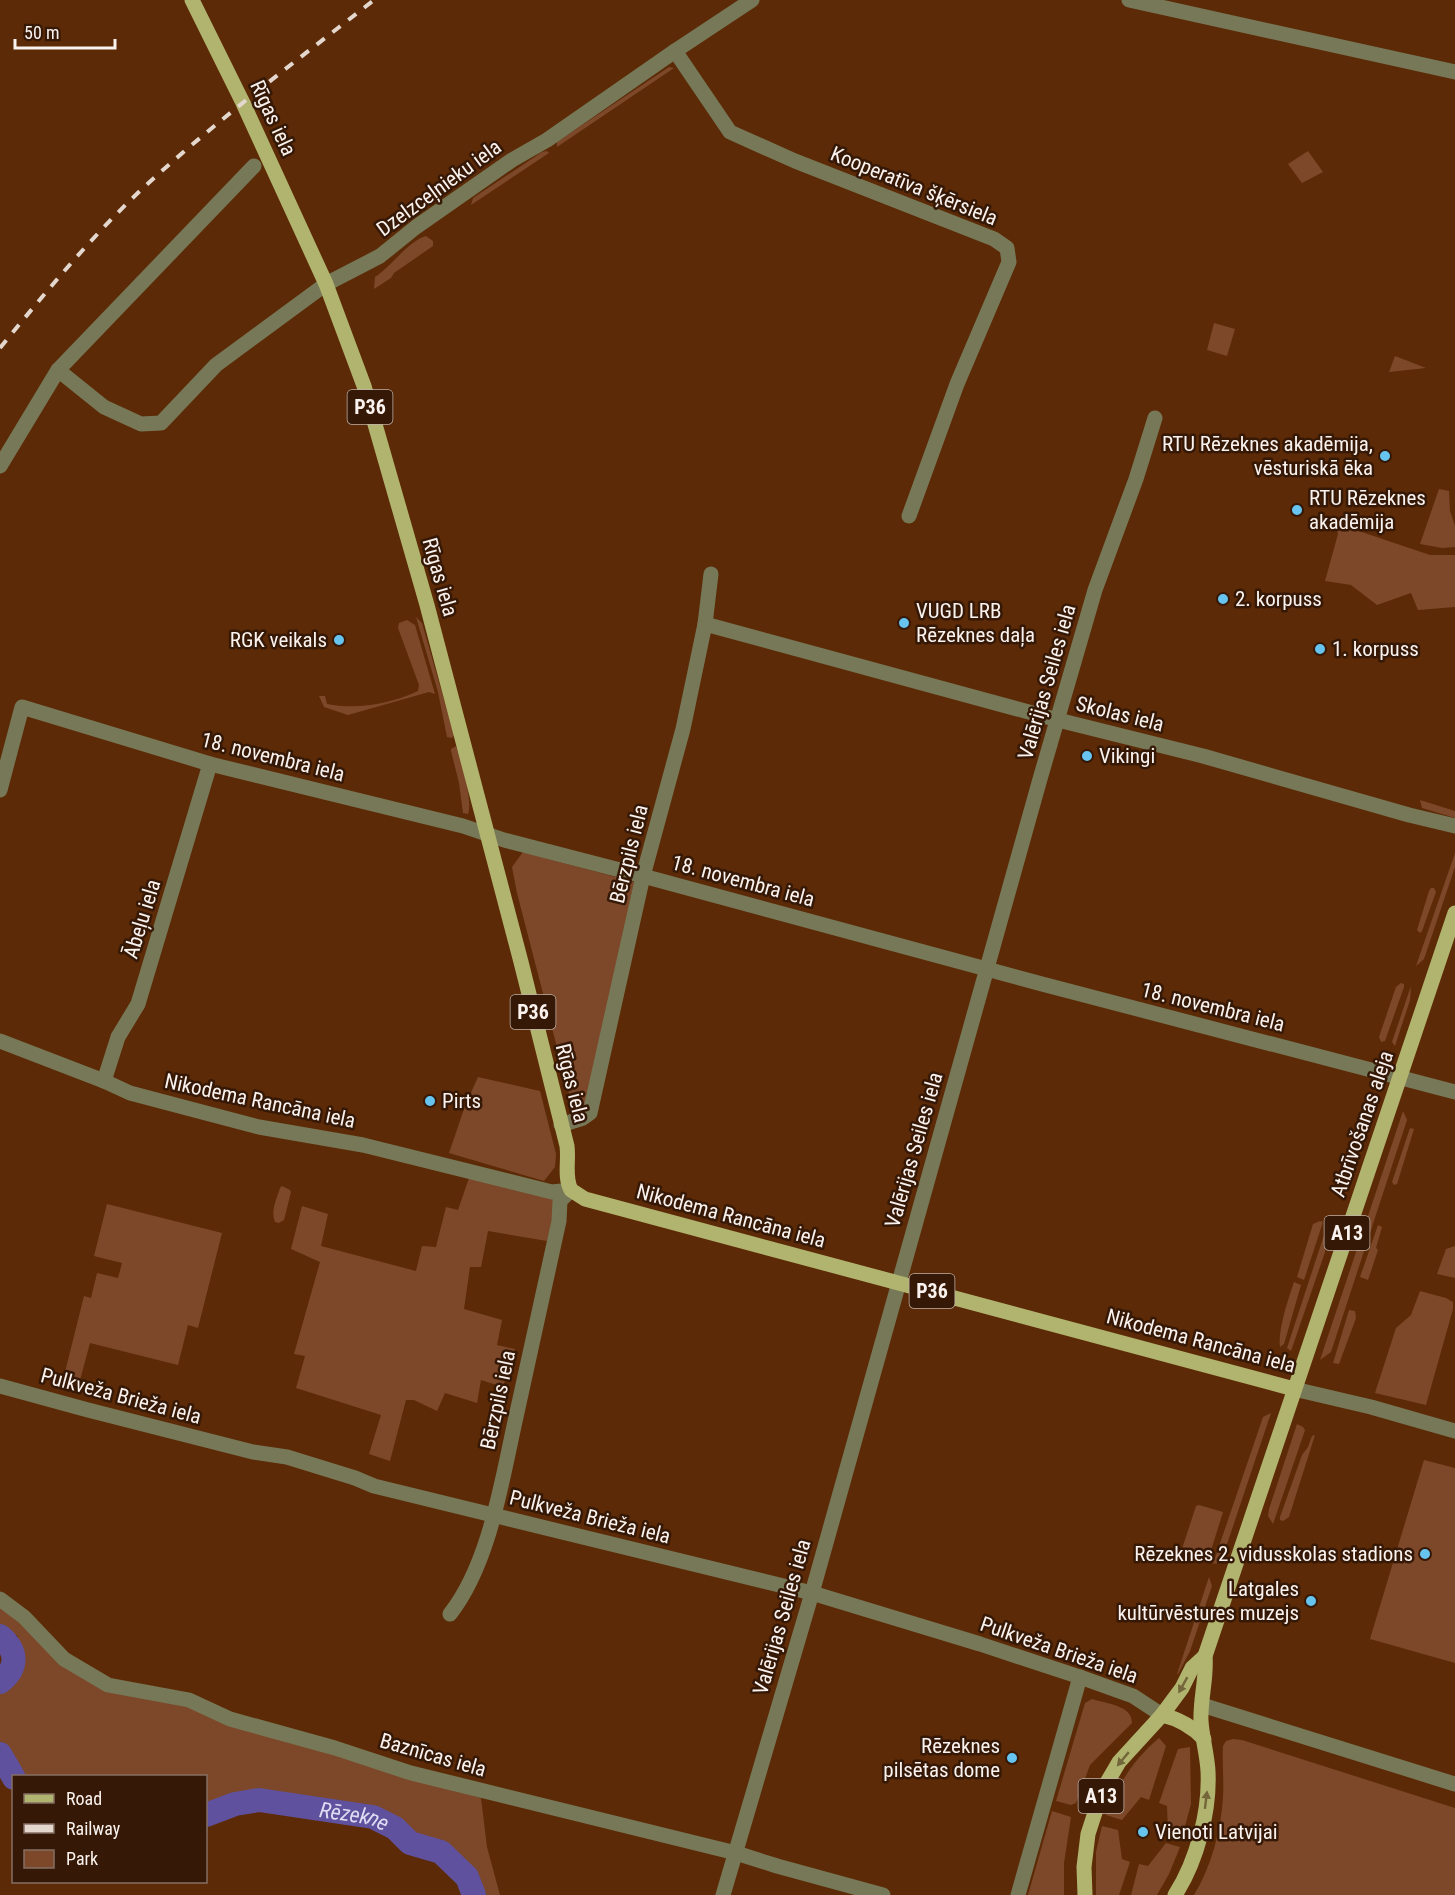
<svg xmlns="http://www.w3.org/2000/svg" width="1455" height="1895" font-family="'Roboto Condensed',sans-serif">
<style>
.green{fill:#7c4829}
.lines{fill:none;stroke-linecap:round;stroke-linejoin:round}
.river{stroke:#5f519d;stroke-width:24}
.minor{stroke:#767857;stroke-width:15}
.major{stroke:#b1b46e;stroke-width:15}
.rail{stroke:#e4d7ce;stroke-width:4;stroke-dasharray:10 10;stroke-linecap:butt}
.oneway{fill:#73663a}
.poi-dot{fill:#67c4ef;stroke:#351806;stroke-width:2}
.labels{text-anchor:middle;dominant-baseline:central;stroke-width:5;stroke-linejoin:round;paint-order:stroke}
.shield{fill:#351806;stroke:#bfb1a8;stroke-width:1.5}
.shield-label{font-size:20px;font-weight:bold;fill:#faf2ee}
.street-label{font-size:21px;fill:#faf2ee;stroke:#351806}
.poi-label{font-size:21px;fill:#faf2ee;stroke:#351806;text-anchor:start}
.water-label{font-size:22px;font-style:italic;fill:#dedcf2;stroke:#351806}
</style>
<rect width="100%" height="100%" fill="#5c2a06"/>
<g class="green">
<polygon points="669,67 674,68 557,147 557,142"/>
<polygon points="547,151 549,153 471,205 473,198 542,152"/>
<polygon points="1308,151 1323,172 1302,183 1288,164"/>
<path d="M426,236L433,241V246L394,273L391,278L374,289L375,277C392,266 408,241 426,236Z"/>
<polygon points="1214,323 1235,329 1227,356 1207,350"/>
<polygon points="1395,356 1426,368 1389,372"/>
<polygon points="1439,489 1449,491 1450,511 1455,526 1455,547 1442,548 1420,544"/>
<polygon points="1335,523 1430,555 1455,555 1455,607 1418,610 1411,593 1377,605 1351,585 1325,581 1338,534"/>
<polygon points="416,617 422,623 454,735 452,738 447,737 438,692"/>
<path d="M407,620L415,625L435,694L429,692L348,715L324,707L319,696H325L327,704C357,710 390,704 418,691L419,685L398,628L399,623Z"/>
<path d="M456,746C461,759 473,801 468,814L463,813L459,783L451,751V749Z"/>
<polygon points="1420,800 1455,811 1455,818 1422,808"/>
<polygon points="523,852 634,882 585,1110 574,1113 517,893 512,867"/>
<polygon points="1455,853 1455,867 1424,959 1416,966"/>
<polygon points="1431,888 1434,888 1436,892 1422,931 1420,933 1417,930 1429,891"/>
<polygon points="1401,983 1404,984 1404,987 1385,1041 1381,1042 1379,1037 1396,987"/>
<polygon points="1411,986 1410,1000 1395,1046 1392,1042"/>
<polygon points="478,1077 540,1091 556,1154 555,1167 544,1181 449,1153 465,1106"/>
<polygon points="1403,1111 1407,1120 1331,1352 1320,1360"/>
<polygon points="1410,1128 1414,1129 1397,1184 1394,1185 1392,1182"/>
<polygon points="470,1175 558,1197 547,1241 488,1231 481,1267 470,1267 464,1309 502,1320 497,1345 515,1349 503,1387 481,1380 477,1403 445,1393 437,1411 414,1400 406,1400 390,1461 369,1454 381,1415 296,1388 305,1356 294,1354 320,1262 291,1249 302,1206 328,1214 321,1246 416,1271 422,1246 436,1247 446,1207 458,1210"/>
<path d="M282,1186L290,1190L291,1192L284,1220L279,1223L275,1222C270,1211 277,1198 280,1188Z"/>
<polygon points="107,1204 222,1233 198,1328 188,1325 178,1365 90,1343 79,1384 63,1380 84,1296 91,1298 97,1273 118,1278 122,1263 94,1256"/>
<polygon points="1320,1221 1323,1222 1304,1280 1297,1277 1313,1224"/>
<polygon points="1378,1225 1382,1227 1376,1248 1378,1250 1368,1280 1360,1277"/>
<polygon points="1325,1232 1325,1252 1322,1261 1291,1351 1287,1348"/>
<polygon points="1455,1246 1455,1278 1437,1274 1446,1249"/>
<path d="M1294,1282L1301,1285L1284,1344L1280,1347C1278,1329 1288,1300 1294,1282Z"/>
<polygon points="1420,1291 1446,1298 1453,1302 1453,1309 1426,1405 1375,1393 1396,1328 1411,1315"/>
<polygon points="1349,1310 1355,1311 1356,1318 1339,1364 1333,1363"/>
<polygon points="1271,1413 1222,1559 1218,1563 1213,1564 1263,1417"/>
<polygon points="1297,1424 1303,1427 1305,1430 1273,1524 1268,1516 1269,1509"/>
<polygon points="1315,1435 1289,1517 1283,1521 1280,1520 1280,1517 1302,1455 1308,1447 1312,1436"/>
<polygon points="1424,1460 1455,1468 1455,1663 1370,1639"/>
<polygon points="1199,1505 1223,1512 1208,1560 1205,1562 1183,1555 1181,1552 1196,1506"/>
<polygon points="1209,1577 1212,1586 1190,1651 1178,1674 1177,1674"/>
<polygon points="0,1600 108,1685 189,1700 481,1798 487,1847 500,1895 473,1895 471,1884 441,1852 410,1843 395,1828 373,1817 259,1800 235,1804 206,1816 206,1776 13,1778 0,1754 0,1692 18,1677 18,1636 0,1629"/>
<path d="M1092,1699C1107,1704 1132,1705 1132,1723L1090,1765L1076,1803L1071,1805L1056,1801L1085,1703Z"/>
<path d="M1159,1738L1166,1746L1149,1800L1141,1797L1122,1820L1106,1815C1118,1784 1134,1759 1159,1738Z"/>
<path d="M1233,1739L1242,1740L1455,1808V1895H1194C1211,1867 1221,1831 1223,1797C1224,1780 1222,1763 1223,1746L1226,1741Z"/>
<polygon points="1190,1747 1191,1804 1182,1837 1168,1834 1167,1806 1159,1803 1178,1749"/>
<polygon points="1052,1811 1071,1817 1064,1863 1064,1895 1028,1895"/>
<polygon points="1102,1826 1118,1830 1122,1859 1130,1862 1119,1895 1096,1895 1096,1852"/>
<polygon points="1166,1843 1180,1847 1169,1874 1157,1895 1131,1895 1139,1864 1148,1866"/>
</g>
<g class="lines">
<g class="river">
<path d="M0,1636C18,1651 18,1668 0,1682"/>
<polyline points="0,1754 14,1778"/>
<path id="s1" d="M206,1815L235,1804L259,1800L373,1817L395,1828L410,1843L441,1852L467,1877L474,1895"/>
</g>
<g class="minor">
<polyline points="1129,0 1455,72"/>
<polyline points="675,51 730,132 795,161 994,239 1007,248 1009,262 957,384 909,516"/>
<polyline points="58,370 104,407 141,424 161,423 216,365 326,284 380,256 416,227 512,160 547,140 675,51 752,0"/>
<polyline points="0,466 58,370 254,166"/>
<polyline points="705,624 1058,720 1203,756 1409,815 1455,826"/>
<polyline points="0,790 22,707 210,764 463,826 504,840 643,876 1042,984 1455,1092"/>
<polyline points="0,1041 104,1081 130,1093 259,1127 363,1145 552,1192 571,1190"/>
<polyline points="104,1081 118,1037 138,1004 210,764"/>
<polyline points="561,1125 583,1118 590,1113 643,876 683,729 705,624 711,574"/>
<polyline points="0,1386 88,1410 253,1452 287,1457 355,1478 374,1486 812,1593 980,1644 1080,1677 1133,1696 1162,1715"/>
<polyline points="1294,1389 1371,1407 1455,1431"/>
<polyline points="0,1599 24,1617 64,1659 108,1685 189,1700 230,1719 335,1748 411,1773 736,1853 777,1866 883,1895"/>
<path d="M450,1614C490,1563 502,1479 516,1417C530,1352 545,1286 559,1221L560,1201L571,1190"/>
<polyline points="1202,1705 1455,1784"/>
<polyline points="723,1895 812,1593 1040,779 1095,590 1136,479 1155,418"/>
<polyline points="1018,1895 1080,1677"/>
</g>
<g class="major">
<path d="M192,0L243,103L326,284L364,386L427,605L521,962L567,1146C569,1161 564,1177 571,1190L585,1199L1294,1389"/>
<path d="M1162,1715C1179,1719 1192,1726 1204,1739"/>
<polyline points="1085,1895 1084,1867 1088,1834 1102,1791 1119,1762 1162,1715 1182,1688 1192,1668 1205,1656"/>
<path d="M1175,1895C1197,1861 1210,1811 1208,1771C1207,1754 1202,1737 1201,1721C1200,1699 1207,1678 1205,1656L1455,913"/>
</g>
<path class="rail" d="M0,348C45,293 91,237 143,188C216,121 296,61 374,0"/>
</g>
<defs><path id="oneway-solid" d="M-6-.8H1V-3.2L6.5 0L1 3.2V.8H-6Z" transform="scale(1.5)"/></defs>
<g class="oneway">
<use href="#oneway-solid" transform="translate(1183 1685) rotate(119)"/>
<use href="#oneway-solid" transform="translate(1123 1759) rotate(130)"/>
<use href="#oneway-solid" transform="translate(1206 1800) rotate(-83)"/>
</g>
<g class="poi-dot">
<circle cx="1385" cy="456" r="6"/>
<circle cx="1297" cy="510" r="6"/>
<circle cx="1223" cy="599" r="6"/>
<circle cx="904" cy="623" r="6"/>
<circle cx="339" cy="640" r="6"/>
<circle cx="1320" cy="649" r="6"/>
<circle cx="1087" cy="756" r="6"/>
<circle cx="430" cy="1101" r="6"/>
<circle cx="1425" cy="1554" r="6"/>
<circle cx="1311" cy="1601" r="6"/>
<circle cx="1012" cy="1758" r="6"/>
<circle cx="1143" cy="1832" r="6"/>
</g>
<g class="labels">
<g class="shield">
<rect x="347.5" y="390" width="45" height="34" rx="4.5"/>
<rect x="510.5" y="995" width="45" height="34" rx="4.5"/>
<rect x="1324.5" y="1216" width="45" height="34" rx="4.5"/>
<rect x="909.5" y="1274" width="45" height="34" rx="4.5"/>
<rect x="1078.5" y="1779" width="45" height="34" rx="4.5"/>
</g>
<g class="shield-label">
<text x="370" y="407">P36</text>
<text x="533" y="1012">P36</text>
<text x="1347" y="1233">A13</text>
<text x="932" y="1291">P36</text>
<text x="1101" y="1796">A13</text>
</g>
<g class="street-label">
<text transform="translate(273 118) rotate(65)">Rīgas iela</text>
<text transform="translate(914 186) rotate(22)">Kooperatīva šķērsiela</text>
<text transform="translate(439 188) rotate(-36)">Dzelzceļnieku iela</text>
<text transform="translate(440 577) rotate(74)">Rīgas iela</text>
<text transform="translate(1047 682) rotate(-74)">Valērijas Seiles iela</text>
<text transform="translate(1120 714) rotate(14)">Skolas iela</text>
<text transform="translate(273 757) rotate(14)">18. novembra iela</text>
<text transform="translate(629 854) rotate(-76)">Bērzpils iela</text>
<text transform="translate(743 881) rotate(15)">18. novembra iela</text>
<text transform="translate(142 919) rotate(-73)">Ābeļu iela</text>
<text transform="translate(1213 1007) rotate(14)">18. novembra iela</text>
<text transform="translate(572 1083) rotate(76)">Rīgas iela</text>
<text transform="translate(260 1101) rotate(12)">Nikodema Rancāna iela</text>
<text transform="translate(1362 1124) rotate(-71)">Atbrīvošanas aleja</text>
<text transform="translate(914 1150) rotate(-74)">Valērijas Seiles iela</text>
<text transform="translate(731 1216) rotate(15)">Nikodema Rancāna iela</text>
<text transform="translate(1201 1341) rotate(15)">Nikodema Rancāna iela</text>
<text transform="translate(121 1396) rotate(15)">Pulkveža Brieža iela</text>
<text transform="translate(498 1400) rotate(-78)">Bērzpils iela</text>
<text transform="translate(590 1517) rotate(14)">Pulkveža Brieža iela</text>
<text transform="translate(782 1617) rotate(-74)">Valērijas Seiles iela</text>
<text transform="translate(1059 1650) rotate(19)">Pulkveža Brieža iela</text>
<text transform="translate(433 1755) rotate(16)">Baznīcas iela</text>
</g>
<g class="poi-label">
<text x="1373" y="444" text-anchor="end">RTU Rēzeknes akadēmija,<tspan x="1373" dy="24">vēsturiskā ēka</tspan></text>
<text x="1309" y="498">RTU Rēzeknes<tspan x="1309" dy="24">akadēmija</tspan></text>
<text x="1235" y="599">2. korpuss</text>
<text x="916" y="611">VUGD LRB<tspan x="916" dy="24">Rēzeknes daļa</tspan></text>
<text x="327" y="640" text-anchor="end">RGK veikals</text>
<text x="1332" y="649">1. korpuss</text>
<text x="1099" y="756">Vikingi</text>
<text x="442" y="1101">Pirts</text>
<text x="1413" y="1554" text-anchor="end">Rēzeknes 2. vidusskolas stadions</text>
<text x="1299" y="1589" text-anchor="end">Latgales<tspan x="1299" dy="24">kultūrvēstures muzejs</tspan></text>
<text x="1000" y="1746" text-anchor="end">Rēzeknes<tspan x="1000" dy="24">pilsētas dome</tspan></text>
<text x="1155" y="1832">Vienoti Latvijai</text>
</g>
<g class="water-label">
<text stroke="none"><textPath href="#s1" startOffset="152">Rēzekne</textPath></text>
</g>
</g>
<rect x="12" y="1775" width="195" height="108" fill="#351806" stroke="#846f63" stroke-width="1.5"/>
<rect x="24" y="1794" width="30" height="9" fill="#b1b46e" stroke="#846f63" stroke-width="1.5"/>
<text x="66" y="1805" font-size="18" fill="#faf2ee">Road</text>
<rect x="24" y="1824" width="30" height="9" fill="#e4d7ce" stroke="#846f63" stroke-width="1.5"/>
<text x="66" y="1835" font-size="18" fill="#faf2ee">Railway</text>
<rect x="24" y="1850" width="30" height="18" fill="#7c4829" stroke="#846f63" stroke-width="1.5"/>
<text x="66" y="1865" font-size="18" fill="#faf2ee">Park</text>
<path d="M15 39v9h100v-9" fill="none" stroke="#faf2ee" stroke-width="3"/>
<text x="24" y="39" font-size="18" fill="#faf2ee" stroke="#351806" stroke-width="4.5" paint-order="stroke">50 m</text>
</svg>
